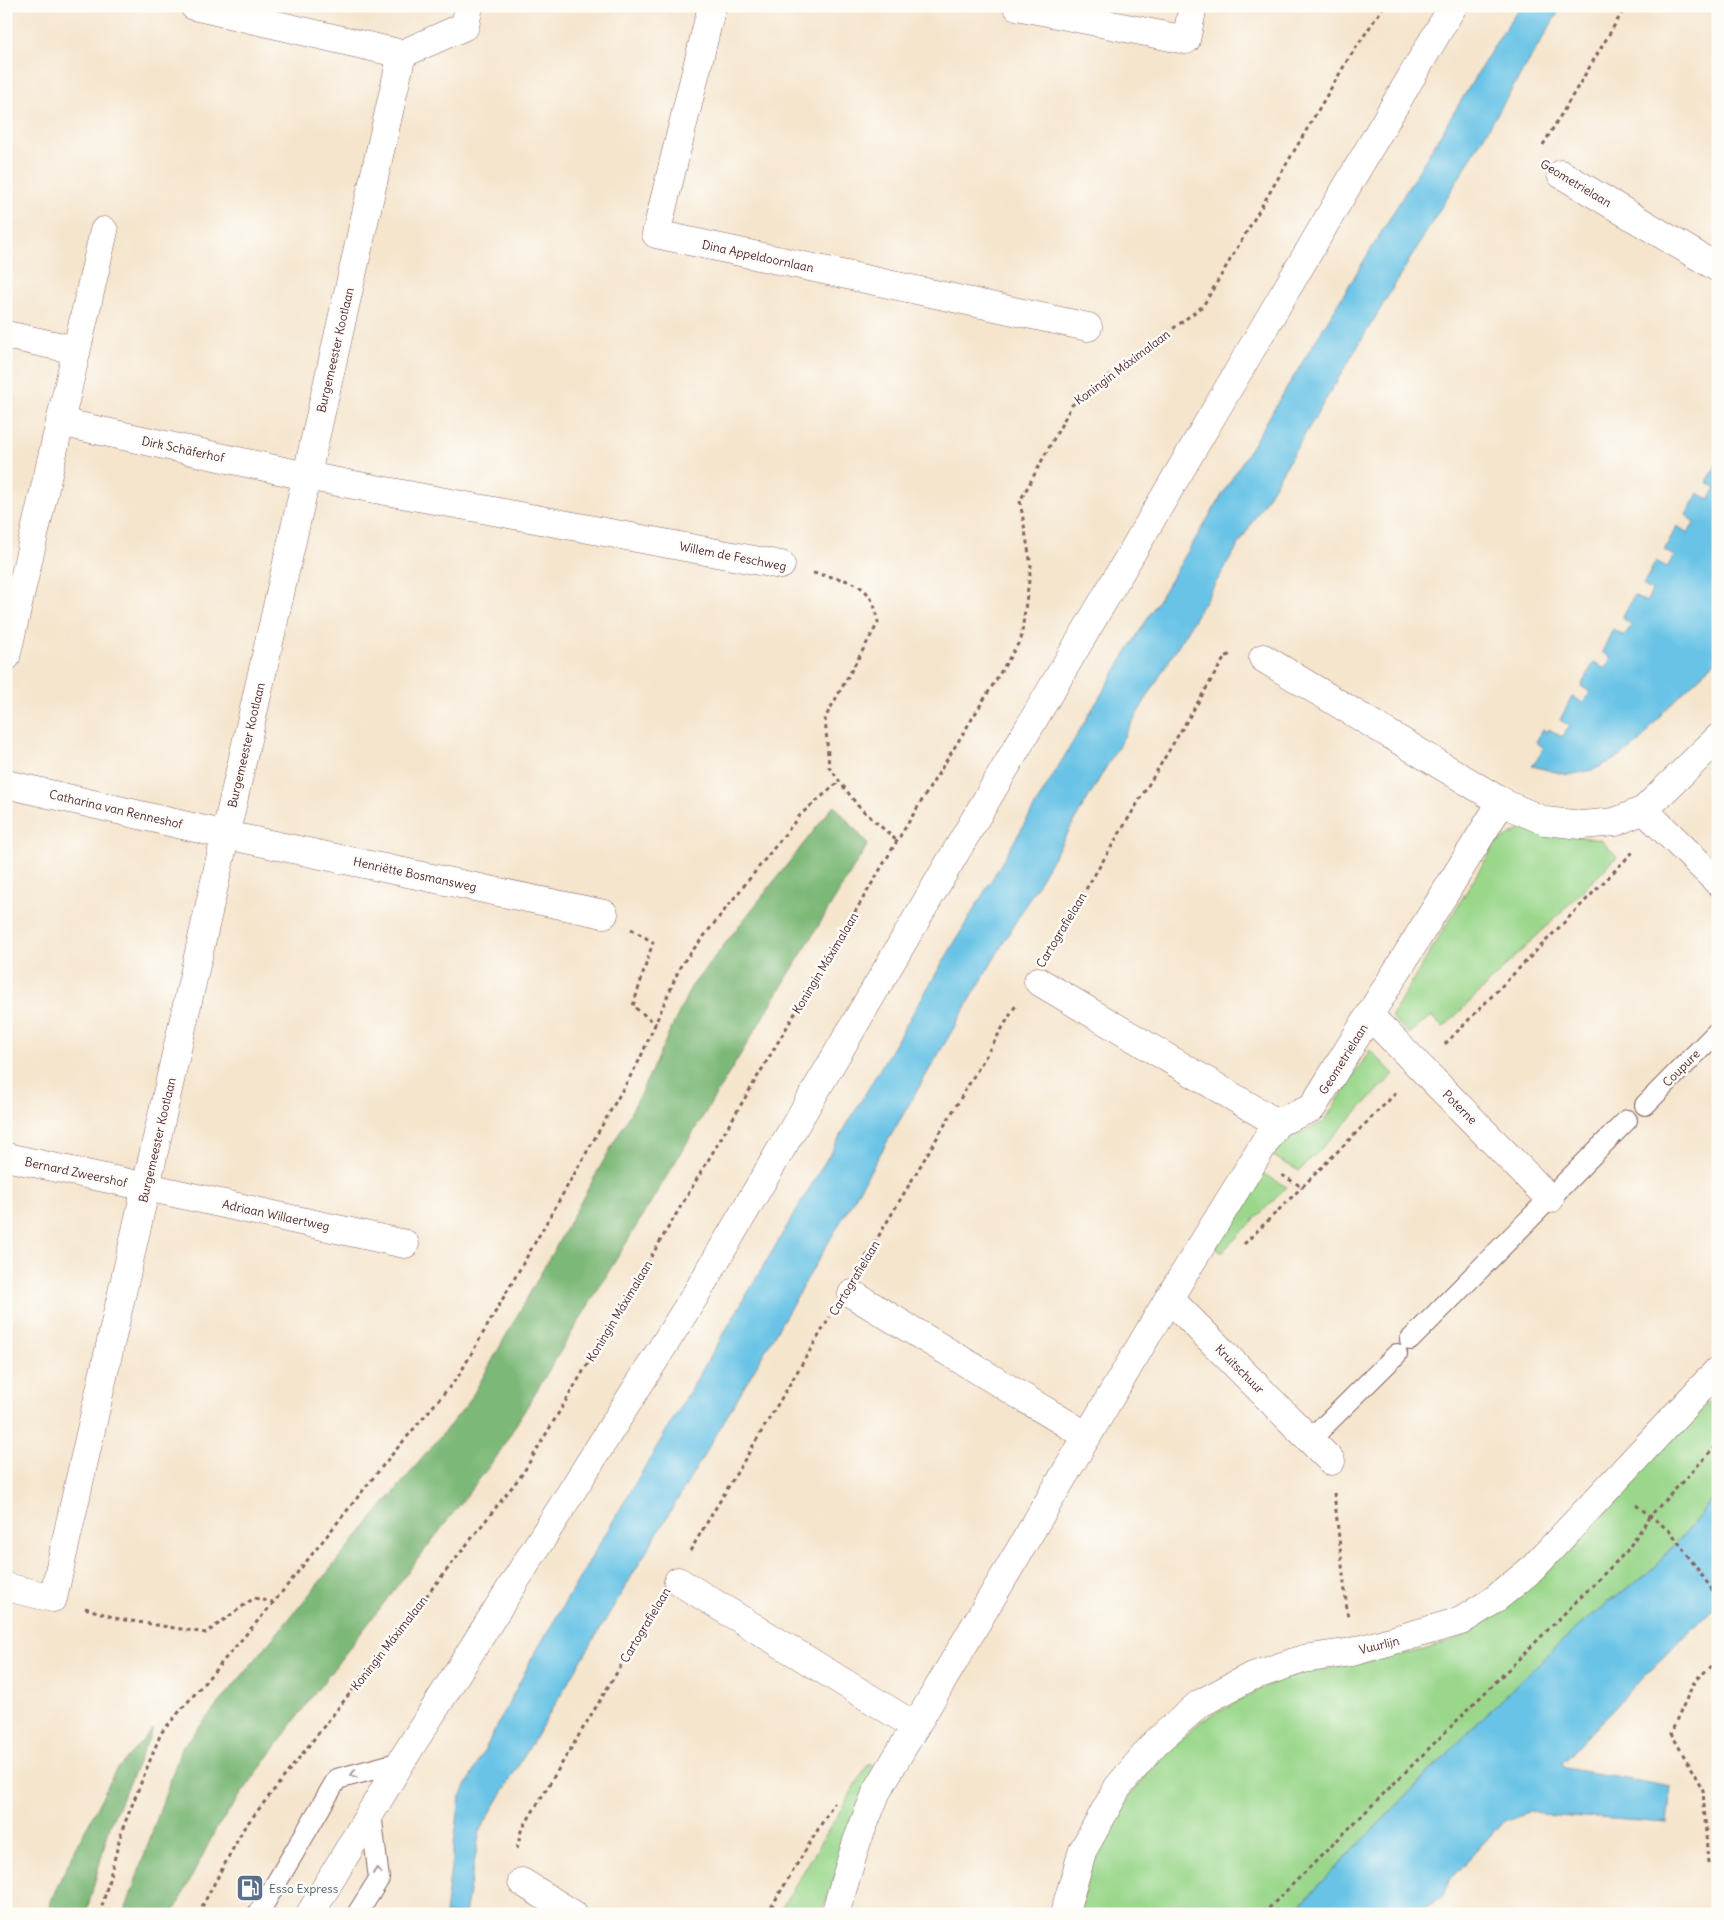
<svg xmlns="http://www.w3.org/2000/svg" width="1724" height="1920" font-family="Delius,sans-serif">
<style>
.green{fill:#9ad78b;stroke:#727b5b}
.forest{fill:#7bb877;stroke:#626c51}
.water{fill:#68c3e6;stroke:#597188}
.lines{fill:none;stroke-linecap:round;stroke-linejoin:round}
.service-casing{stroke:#866464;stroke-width:22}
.pedestrian-casing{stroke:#866464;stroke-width:29}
.minor-casing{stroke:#866464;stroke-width:29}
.secondary-casing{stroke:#866464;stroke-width:29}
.path{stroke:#866464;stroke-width:3;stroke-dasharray:4 4;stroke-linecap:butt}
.service{stroke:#fff;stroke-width:20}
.pedestrian{stroke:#fff;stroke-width:28}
.minor{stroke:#fff;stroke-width:28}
.secondary{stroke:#fff;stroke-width:28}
.oneway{stroke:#ae9aa0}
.labels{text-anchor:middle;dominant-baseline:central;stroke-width:5;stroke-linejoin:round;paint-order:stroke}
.street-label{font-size:12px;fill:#4a1f2b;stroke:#fdfcf7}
.service-label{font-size:12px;fill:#4e5e75;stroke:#fdfcf7;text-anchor:start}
</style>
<rect width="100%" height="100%" fill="#fdfcf7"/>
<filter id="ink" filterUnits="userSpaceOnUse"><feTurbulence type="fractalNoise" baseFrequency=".02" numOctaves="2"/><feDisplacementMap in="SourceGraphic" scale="10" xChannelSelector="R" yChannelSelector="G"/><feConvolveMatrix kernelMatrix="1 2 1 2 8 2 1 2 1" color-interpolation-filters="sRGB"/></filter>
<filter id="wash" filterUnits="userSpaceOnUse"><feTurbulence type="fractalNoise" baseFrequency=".0096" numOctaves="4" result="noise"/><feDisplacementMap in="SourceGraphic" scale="20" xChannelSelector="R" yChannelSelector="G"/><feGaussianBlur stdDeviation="1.12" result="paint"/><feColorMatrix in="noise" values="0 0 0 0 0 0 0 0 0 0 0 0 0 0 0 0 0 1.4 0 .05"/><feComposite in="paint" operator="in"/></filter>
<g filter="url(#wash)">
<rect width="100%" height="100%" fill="#f5e5cd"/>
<g class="green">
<polygon points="1523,828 1601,840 1617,857 1443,1028 1431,1016 1409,1034 1391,1017 1495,844"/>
<polygon points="1370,1050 1394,1074 1299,1171 1273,1156 1284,1140 1324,1122"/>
<polygon points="1260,1172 1287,1187 1222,1252 1213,1245"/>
<polygon points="1718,1393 1718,1491 1693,1524 1649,1573 1607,1603 1572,1632 1436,1765 1291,1914 1079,1914 1088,1876 1107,1830 1130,1795 1161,1758 1201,1721 1284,1677 1424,1650 1464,1636 1502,1611 1594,1526 1636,1477"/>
<polygon points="869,1763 877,1767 821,1914 778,1914"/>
</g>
<g class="forest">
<polygon points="834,805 868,844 497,1456 311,1698 216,1829 173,1914 124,1914 181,1749 469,1402 637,1101 691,987"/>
<polygon points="153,1729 110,1825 86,1914 46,1914 57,1886 114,1773"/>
</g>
<g class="water">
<polygon points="1521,6 1562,6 1140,709 713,1440 480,1830 465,1914 445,1914 460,1798 531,1660 1090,713 1502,33"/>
<polygon points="1718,461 1718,659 1663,712 1639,743 1619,757 1593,770 1568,775 1532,766 1544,748 1536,742 1543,729 1548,732 1549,729 1562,737 1570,726 1560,720 1572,697 1583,703 1590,692 1581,686 1594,662 1605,669 1611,658 1602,652 1613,629 1624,636 1632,625 1622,618 1634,595 1646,602 1652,591 1643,585 1656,561 1667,567 1674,556 1664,550 1677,526 1688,533 1695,522 1686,515 1698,493 1709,499 1716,488 1707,482"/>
<polygon points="1718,1491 1718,1603 1638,1682 1562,1763 1565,1768 1671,1787 1667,1823 1529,1813 1504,1821 1449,1880 1444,1897 1412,1914 1291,1914 1490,1710 1572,1632 1607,1603 1649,1573 1693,1524"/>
</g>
</g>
<g filter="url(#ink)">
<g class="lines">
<g class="service-casing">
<g id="service">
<polyline points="1645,1105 1718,1031"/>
<polyline points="1410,1340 1627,1120"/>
<polyline points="1310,1440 1397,1354"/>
<polyline points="258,1914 337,1779 401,1762"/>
<polyline points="357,1914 379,1879 371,1813"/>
</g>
</g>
<g class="pedestrian-casing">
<g id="pedestrian">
<polyline points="6,335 76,350"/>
<polyline points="60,422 306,476"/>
<polyline points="6,657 104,231"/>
<polyline points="6,784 226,835"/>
<polyline points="6,1157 147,1187"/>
</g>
</g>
<g class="minor-casing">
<g id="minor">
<polyline points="194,6 402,54"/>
<polyline points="712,6 656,234 1088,327"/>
<polyline points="1017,6 1186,40 1193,6"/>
<polyline points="402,54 465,26 469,6"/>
<polyline points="1561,174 1718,268"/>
<polyline points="306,476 781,565"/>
<polyline points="1263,658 1505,804 1545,821 1582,825 1615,822 1644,810 1718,738"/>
<polyline points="1644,810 1718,882"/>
<polyline points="226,835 604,914"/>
<polyline points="1038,981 1277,1123"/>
<polyline points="1370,1016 1550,1199"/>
<polyline points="147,1187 405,1244"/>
<polyline points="852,1294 1087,1436"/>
<polyline points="1169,1298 1331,1461"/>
<polyline points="678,1581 915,1726"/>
<polyline points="6,1587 53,1598 402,54"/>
<polyline points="522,1882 573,1914"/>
<polyline points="835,1914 857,1841 877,1791 1169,1298 1277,1123 1312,1108 1502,801"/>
<polyline points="1064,1914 1083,1850 1118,1787 1155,1743 1199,1704 1250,1677 1303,1659 1352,1652 1461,1621 1494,1600 1533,1568 1718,1370"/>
</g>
</g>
<g class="secondary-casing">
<polyline id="secondary" points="310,1914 401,1762 696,1294 1453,6"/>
</g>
<g class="path">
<polyline points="1543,145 1626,6"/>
<path d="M813,573C848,581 873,580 878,623L825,718L829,767L858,806L897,841"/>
<polyline points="631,929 653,942 633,1006 656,1024"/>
<polyline points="1049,951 1225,657 1231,654"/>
<polyline points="1445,1044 1633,852"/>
<polyline points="1282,1175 1302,1187 1398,1091"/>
<polyline points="1244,1244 1302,1187"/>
<polyline points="862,1264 1016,1005"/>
<polyline points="1334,1493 1348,1619"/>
<polyline points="1636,1505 1671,1532 1718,1598"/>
<polyline points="690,1551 830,1317"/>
<polyline points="85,1608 119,1619 206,1633 254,1598 273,1602"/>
<polyline points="517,1849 521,1831 657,1606"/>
<polyline points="1708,1864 1703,1790 1671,1733 1695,1680 1718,1661"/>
<polyline points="100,1914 122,1830 161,1733 274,1602 389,1458 458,1377 639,1061 681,965 801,814 840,781"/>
<polyline points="198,1914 244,1828 523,1473 897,841 1021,639 1031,566 1020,501 1072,405 1203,306 1347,61 1384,6"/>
<polyline points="767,1914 834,1803"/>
<polyline points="1263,1914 1626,1552 1651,1515 1718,1444"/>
</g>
<use href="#service" class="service"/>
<use href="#pedestrian" class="pedestrian"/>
<use href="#minor" class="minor"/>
<use href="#secondary" class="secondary"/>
</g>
<defs><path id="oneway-chevron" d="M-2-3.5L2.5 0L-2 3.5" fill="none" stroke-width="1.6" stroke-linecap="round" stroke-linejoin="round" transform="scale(1.25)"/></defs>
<g class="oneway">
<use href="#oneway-chevron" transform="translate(354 1774) rotate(165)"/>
<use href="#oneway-chevron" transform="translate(377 1871) rotate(-95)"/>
</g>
</g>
<defs>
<g id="fuel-square" transform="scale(1.4375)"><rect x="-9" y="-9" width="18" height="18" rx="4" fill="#5c6f8a" stroke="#fdfcf7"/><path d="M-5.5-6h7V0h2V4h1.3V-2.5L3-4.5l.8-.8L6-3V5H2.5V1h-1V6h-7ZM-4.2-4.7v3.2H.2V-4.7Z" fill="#fff"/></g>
</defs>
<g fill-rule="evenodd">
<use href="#fuel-square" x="250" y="1888"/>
</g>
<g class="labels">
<g class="street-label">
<text transform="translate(1576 183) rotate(31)">Geometrielaan</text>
<text transform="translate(758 256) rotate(12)">Dina Appeldoornlaan</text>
<text transform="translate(335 350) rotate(-77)">Burgemeester Kootlaan</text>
<text transform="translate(1122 367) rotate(-37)">Koningin Máximalaan</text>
<text transform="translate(183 449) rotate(12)">Dirk Schäferhof</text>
<text transform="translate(733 556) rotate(11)">Willem de Feschweg</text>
<text transform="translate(246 745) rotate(-77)">Burgemeester Kootlaan</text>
<text transform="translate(116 809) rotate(13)">Catharina van Renneshof</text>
<text transform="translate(415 874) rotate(12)">Henriëtte Bosmansweg</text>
<text transform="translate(1061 930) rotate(-59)">Cartografielaan</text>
<text transform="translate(825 963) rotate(-59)">Koningin Máximalaan</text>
<text transform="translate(1343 1059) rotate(-58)">Geometrielaan</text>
<text transform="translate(1681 1068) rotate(-45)">Coupure</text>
<text transform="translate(1460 1107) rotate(45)">Poterne</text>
<text transform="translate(157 1140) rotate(-77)">Burgemeester Kootlaan</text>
<text transform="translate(76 1172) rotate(12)">Bernard Zweershof</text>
<text transform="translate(276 1215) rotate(12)">Adriaan Willaertweg</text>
<text transform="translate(854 1278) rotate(-59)">Cartografielaan</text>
<text transform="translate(619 1311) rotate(-59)">Koningin Máximalaan</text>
<text transform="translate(1240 1369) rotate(45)">Kruitschuur</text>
<text transform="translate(645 1625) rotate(-59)">Cartografielaan</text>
<text transform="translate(389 1643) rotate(-52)">Koningin Máximalaan</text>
<text transform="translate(1379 1645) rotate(-14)">Vuurlijn</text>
</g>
<g class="service-label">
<text x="269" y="1888">Esso Express</text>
</g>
</g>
<rect width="1724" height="1920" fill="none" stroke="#fdfcf7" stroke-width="25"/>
</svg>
